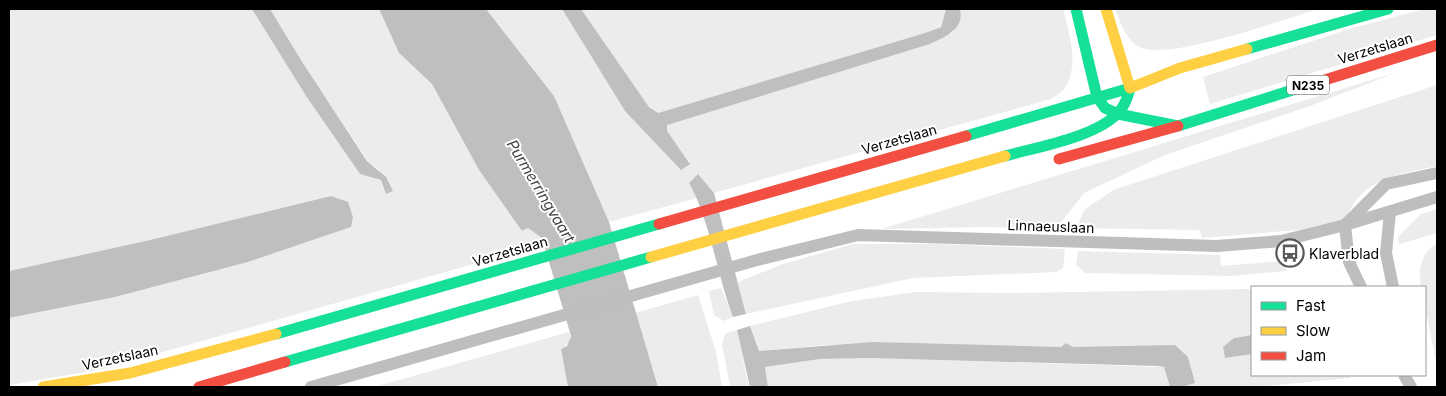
<svg xmlns="http://www.w3.org/2000/svg" width="1446" height="396" font-family="Inter,sans-serif">
<style>
.green{fill:#ececec}
.water{fill:#bfbfbf}
.lines{fill:none;stroke-linecap:round;stroke-linejoin:round}
.lane{stroke:#bebebe;stroke-width:12}
.fast{stroke:#16e098;stroke-width:11}
.slow{stroke:#ffcf43;stroke-width:11}
.jam{stroke:#f24e42;stroke-width:11}
.labels{text-anchor:middle;dominant-baseline:central;stroke-width:4;stroke-linejoin:round;paint-order:stroke}
.shield{fill:#fff;stroke:#4c4c4c;stroke-width:1}
.shield-label{font-size:12px;font-weight:bold;fill:#000}
.street-label{font-size:14px;fill:#000;stroke:#fff}
.poi-label{font-size:14px;fill:#000;stroke:#fff;text-anchor:start}
.water-label{font-size:15px;font-style:italic;fill:#444;stroke:#fff}
</style>
<rect width="100%" height="100%" fill="#fff"/>
<g class="green">
<polygon points="9,9 252,9 306,96 360,174 381,180 379,170 368,161 301,60 270,9 379,9 399,53 432,84 479,170 522,231 528,228 542,238 544,244 103,369 9,385 9,318 115,297 248,262 351,227 331,196 150,240 9,271"/>
<path d="M486,9H562L625,111L690,163L666,131V125L930,44L954,32L961,14L960,9H1063C1069,31 1080,69 1064,89C1061,93 1055,96 1051,99L714,193L698,174L689,183L697,198L609,222L554,96Z"/>
<polygon points="581,9 946,9 940,27 925,33 658,113 649,107"/>
<path d="M1115,9H1319C1283,19 1171,61 1140,47C1126,41 1120,21 1115,9Z"/>
<polygon points="1425,9 1437,9 1437,35 1210,104 1203,77 1349,29"/>
<polygon points="1398,72 1310,106 1165,155 1084,193 1055,230 988,227 881,229"/>
<path d="M1437,85V166C1400,174 1361,178 1346,219L1298,230L1202,238L1200,230L1077,228L1084,210L1113,190Z"/>
<polygon points="1437,209 1437,233 1399,244 1398,237 1421,214"/>
<polygon points="853,244 938,244 1065,249 1063,268 1056,272 913,278 746,314 738,282 783,264"/>
<path d="M1437,244V367L1425,305V287H1421C1418,270 1420,253 1437,244Z"/>
<polygon points="1078,251 1220,255 1221,266 1283,261 1287,271 1232,276 1085,273 1076,265"/>
<polygon points="721,288 733,317 724,321 714,315 709,291"/>
<polygon points="1252,289 1252,335 1234,338 1225,358 1252,354 1252,375 1350,375 1350,378 1258,387 1182,387 1194,383 1188,357 1073,347 1066,343 1061,347 825,345 759,351 750,326 852,301 916,292 1009,293"/>
<polygon points="698,295 716,352 722,387 658,387 635,313"/>
<polygon points="737,330 747,379 750,387 730,387 722,344 725,334"/>
<path d="M569,332C572,340 568,345 561,349L568,387H374Z"/>
<polygon points="869,358 1164,367 1170,387 768,387 765,367 820,359"/>
</g>
<g class="water">
<polygon points="252,9 270,9 301,60 367,161 386,177 393,191 386,194 381,180 360,174 306,96"/>
<polygon points="379,9 486,9 554,96 609,222 658,387 568,387 561,349 567,346 571,336 542,238 528,228 522,231 479,170 432,84 399,53"/>
<path d="M562,9H581L649,107L658,113L925,33L941,27L946,9H960C965,29 945,37 930,44L667,125V131L690,164L681,170L625,111Z"/>
<path d="M698,174L714,193L746,314L733,317C717,275 710,220 689,183Z"/>
<polygon points="331,196 348,202 353,217 351,227 248,262 115,297 9,318 9,271 150,240"/>
<polygon points="750,326 759,351 873,342 1061,347 1066,343 1073,347 1175,345 1188,357 1195,383 1182,387 1170,387 1164,367 1157,366 869,358 820,359 765,367 768,387 750,387 737,330"/>
<polygon points="1252,335 1252,354 1225,358 1223,347 1234,338"/>
</g>
<g class="lines">
<g class="lane">
<polyline points="1390,212 1386,253 1393,287"/>
<polyline points="1361,287 1349,262 1345,225 1386,184 1437,173"/>
<polyline points="1404,375 1411,387"/>
<polyline points="311,387 757,260 858,235 1217,246 1281,241 1345,225 1437,197"/>
</g>
<g class="fast">
<polyline points="1076,9 1097,97 1105,108 1118,114 1178,126 1315,83"/>
<polyline points="1247,49 1388,9"/>
<path d="M966,136L1130,88C1128,97 1125,105 1119,112C1097,137 1037,147 1005,156"/>
<polyline points="276,334 659,224"/>
<polyline points="285,362 651,257"/>
</g>
<g class="slow">
<polyline points="1106,9 1130,88 1180,68 1247,49"/>
<polyline points="651,257 1005,156"/>
<polyline points="43,387 130,373 276,334"/>
</g>
<g class="jam">
<polyline points="1315,83 1437,45"/>
<polyline points="1059,159 1178,126"/>
<polyline points="659,224 966,136"/>
<polyline points="199,387 285,362"/>
</g>
</g>
<defs>
<g id="bus-ring" transform="scale(1.4375)"><circle r="9.5" fill="#fff" stroke="#595959" stroke-width="1.5"/><path d="M-5-6H5V4H4V6H2V4H-2V6H-4V4H-5ZM-3.5-4V0h7V-4ZM-3.5 1.2v1.5H-2V1.2ZM2 1.2v1.5H3.5V1.2Z" fill="#595959"/></g>
</defs>
<g fill-rule="evenodd">
<use href="#bus-ring" x="1290" y="253"/>
</g>
<g class="labels">
<rect class="shield" x="1287" y="75.5" width="42" height="19" rx="4"/>
<g class="shield-label">
<text x="1308" y="85">N235</text>
</g>
<g class="street-label">
<text transform="translate(1375 48) rotate(-17)">Verzetslaan</text>
<text transform="translate(899 139) rotate(-16)">Verzetslaan</text>
<text transform="translate(1051 226) rotate(2)">Linnaeuslaan</text>
<text transform="translate(510 251) rotate(-16)">Verzetslaan</text>
<text transform="translate(120 357) rotate(-12)">Verzetslaan</text>
</g>
<g class="poi-label">
<text x="1309" y="253">Klaverblad</text>
</g>
<g class="water-label">
<text transform="translate(541 191) rotate(59)">Purmerringvaart</text>
</g>
</g>
<rect width="1446" height="396" fill="none" stroke="#000000" stroke-width="20"/>
<rect x="1251" y="286" width="175" height="90" fill="#ffffff" stroke="#999999"/>
<rect x="1261" y="302" width="25" height="8" fill="#16e098" stroke="#999999"/>
<text x="1296" y="311" font-size="15" fill="#000000">Fast</text>
<rect x="1261" y="327" width="25" height="8" fill="#ffcf43" stroke="#999999"/>
<text x="1296" y="336" font-size="15" fill="#000000">Slow</text>
<rect x="1261" y="352" width="25" height="8" fill="#f24e42" stroke="#999999"/>
<text x="1296" y="361" font-size="15" fill="#000000">Jam</text>
</svg>
